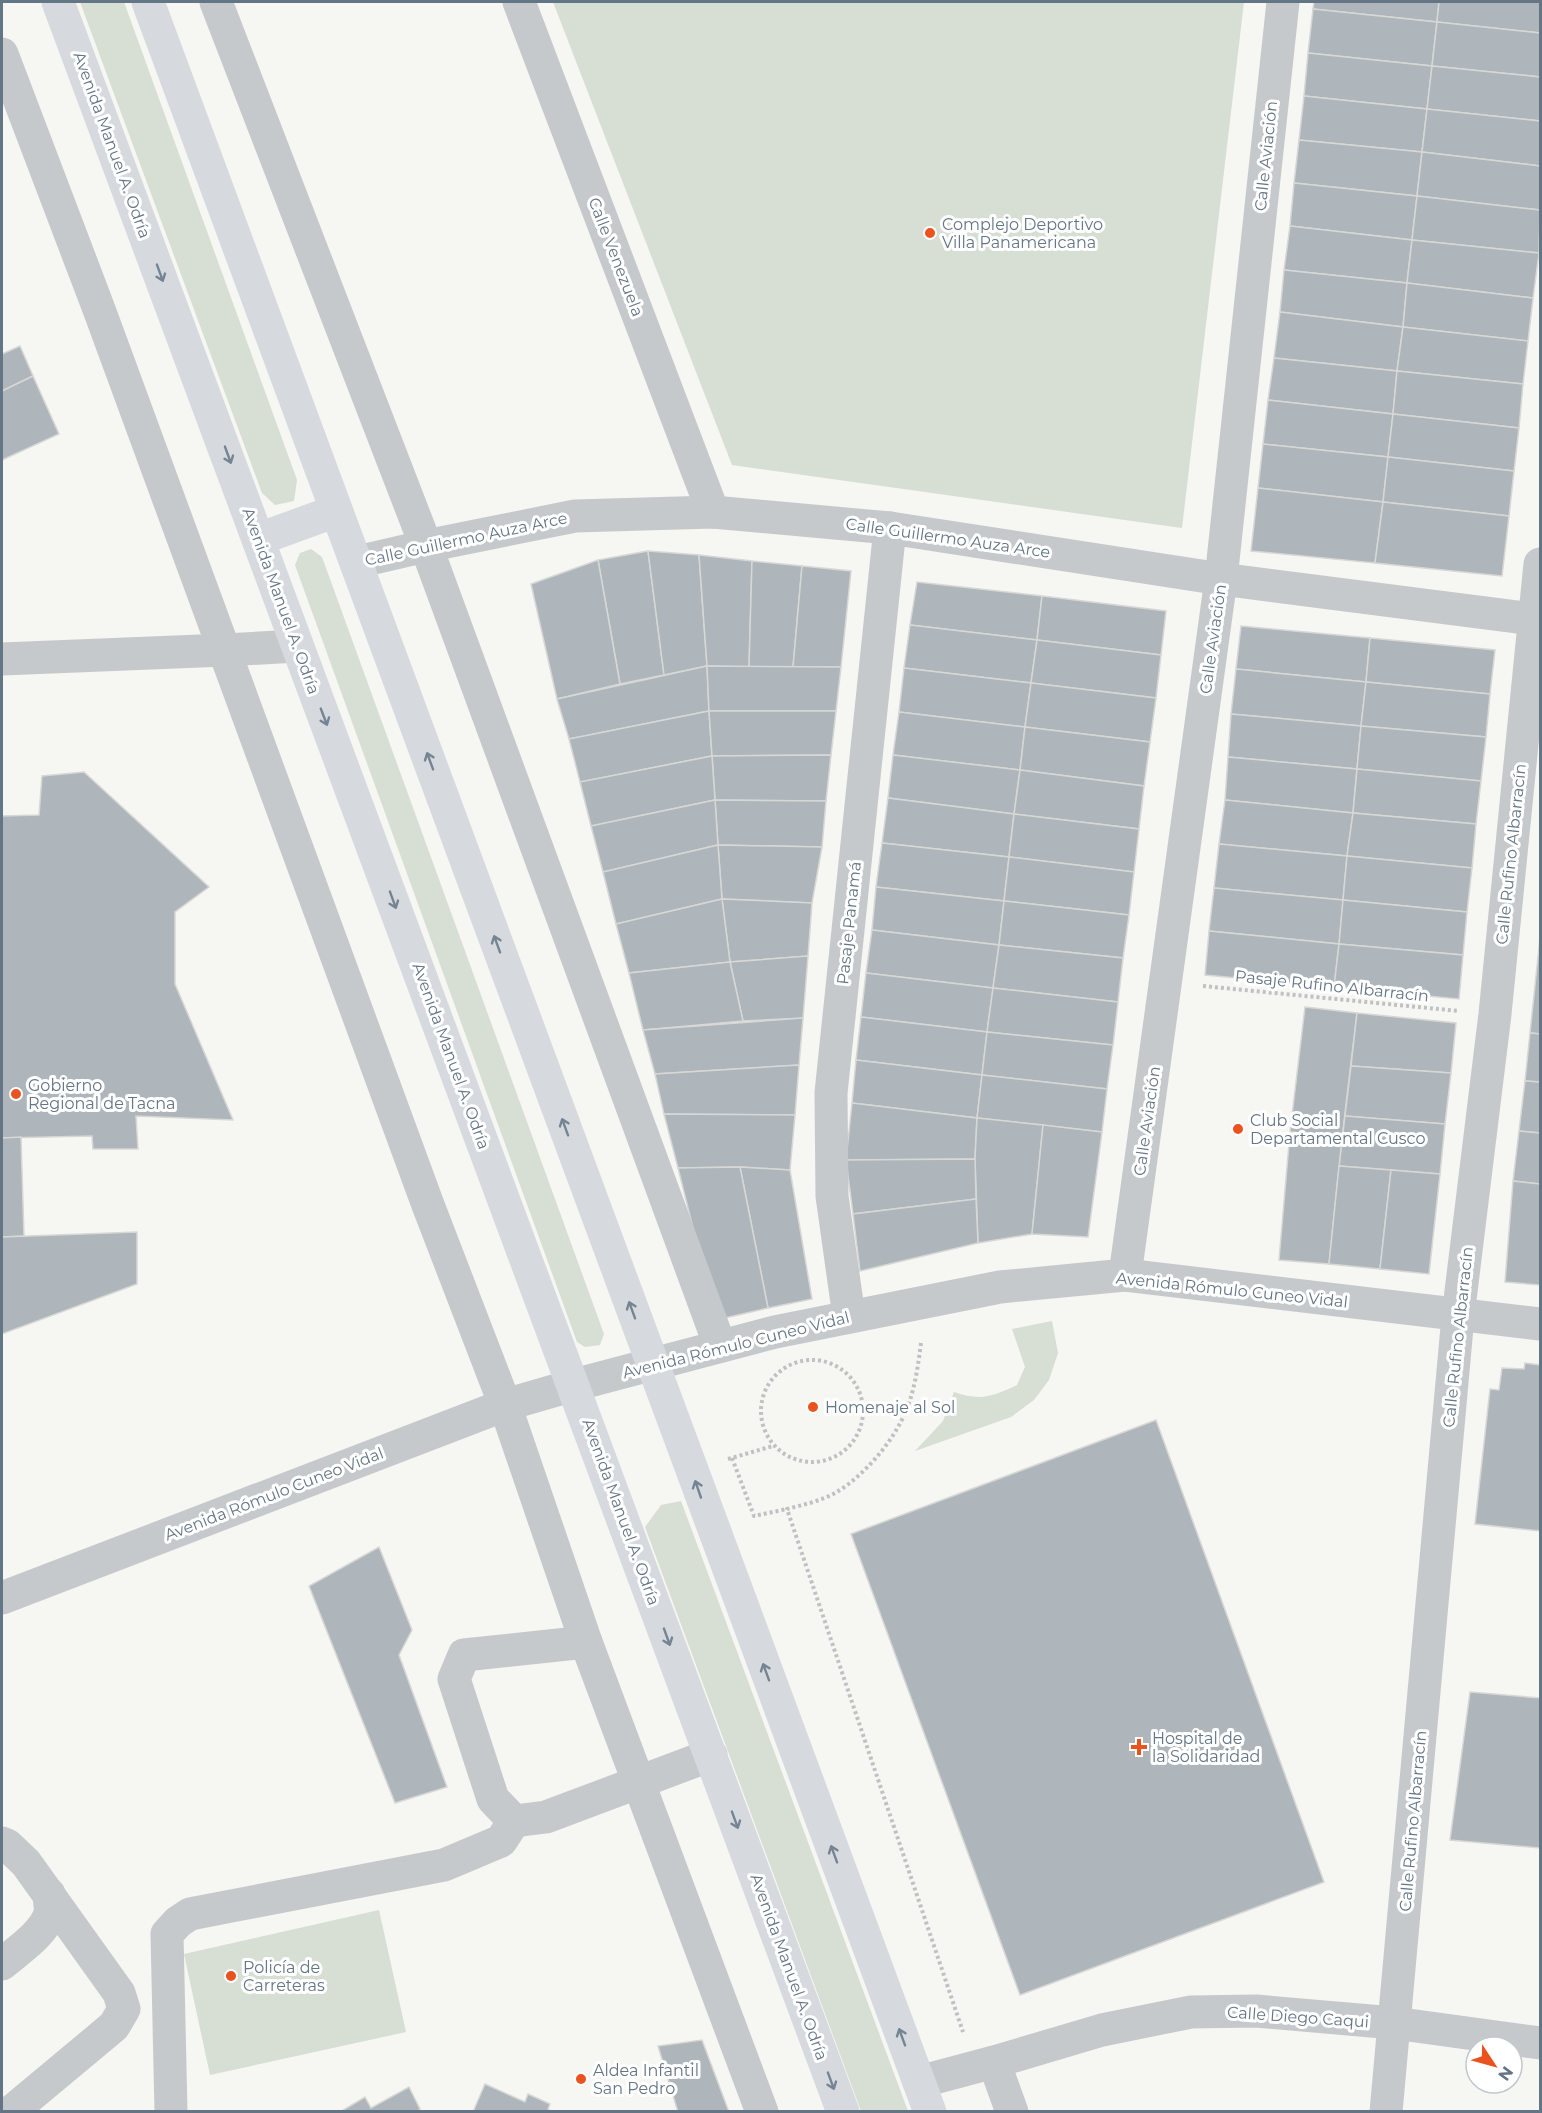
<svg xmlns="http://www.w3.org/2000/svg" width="1542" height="2113" font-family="Montserrat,sans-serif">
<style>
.green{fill:#d7ded3}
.building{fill:#aeb5bb;stroke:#d7d7d5;stroke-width:1.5}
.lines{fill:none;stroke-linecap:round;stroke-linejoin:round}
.path{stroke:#bfc1c3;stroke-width:4;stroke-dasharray:3 3;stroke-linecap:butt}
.minor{stroke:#c6c9cc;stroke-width:33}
.highway{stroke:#d6dadf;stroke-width:33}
.oneway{stroke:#758492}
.poi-dot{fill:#ea521e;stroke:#fff;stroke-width:2}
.labels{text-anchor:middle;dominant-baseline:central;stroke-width:6;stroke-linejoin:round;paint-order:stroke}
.street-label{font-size:16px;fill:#647585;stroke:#fff}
.poi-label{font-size:16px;fill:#647585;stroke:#fff;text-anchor:start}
</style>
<rect width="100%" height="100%" fill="#f6f6f2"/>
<g class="green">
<polygon points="80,2 124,2 297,480 294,501 275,505 262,493"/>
<polygon points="553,2 1244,2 1182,528 732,465"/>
<polygon points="311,549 322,557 604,1334 600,1345 585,1347 577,1342 295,565 300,553"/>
<path d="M1052,1321L1058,1353L1049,1380L1034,1400L1011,1417L915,1451L943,1421L954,1392C980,1401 992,1397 1017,1385L1025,1367L1012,1329Z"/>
<polygon points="681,1501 908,2111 861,2111 645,1527 661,1505"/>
<polygon points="379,1910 406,2032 210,2075 184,1954"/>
</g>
<g class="building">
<polygon points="1314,2 1439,2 1437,22 1313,9"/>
<polygon points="1439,2 1540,2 1540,33 1437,22"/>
<polygon points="1313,9 1437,22 1432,66 1308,53"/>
<polygon points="1437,22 1540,33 1540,77 1432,66"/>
<polygon points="1308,53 1432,66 1427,109 1304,96"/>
<polygon points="1432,66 1540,77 1540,121 1427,109"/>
<polygon points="1304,96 1427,109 1422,152 1299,140"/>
<polygon points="1427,109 1540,121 1540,166 1422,152"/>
<polygon points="1299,140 1422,152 1417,196 1294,183"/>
<polygon points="1422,152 1540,166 1540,210 1417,196"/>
<polygon points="1294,183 1417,196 1412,240 1290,226"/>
<polygon points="1417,196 1540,210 1539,253 1412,240"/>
<polygon points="1290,226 1412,240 1407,283 1284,270"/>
<polygon points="1412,240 1539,253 1533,298 1407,283"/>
<polygon points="1284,270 1407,283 1403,327 1280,312"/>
<polygon points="1407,283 1533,298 1528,341 1403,327"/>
<polygon points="1280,312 1403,327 1397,371 1274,358"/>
<polygon points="1403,327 1528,341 1523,384 1397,371"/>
<polygon points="20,346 33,376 2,391 2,354"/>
<polygon points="1274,358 1397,371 1393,414 1268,400"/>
<polygon points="1397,371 1523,384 1519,428 1393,414"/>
<polygon points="33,376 59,434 2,460 2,391"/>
<polygon points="1268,400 1393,414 1388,457 1263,444"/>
<polygon points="1393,414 1519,428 1514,471 1388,457"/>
<polygon points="1263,444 1388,457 1383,502 1258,488"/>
<polygon points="1388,457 1514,471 1509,516 1383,502"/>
<polygon points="1258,488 1383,502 1375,563 1251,551"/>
<polygon points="1383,502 1509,516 1502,576 1375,563"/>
<polygon points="648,551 664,675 620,684 598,560"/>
<polygon points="648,551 699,555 707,666 664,675"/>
<polygon points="699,555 752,561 749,667 707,666"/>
<polygon points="598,560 620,684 557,699 531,584"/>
<polygon points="752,561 802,566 793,667 749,667"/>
<polygon points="802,566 851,571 841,667 793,667"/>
<polygon points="917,582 1042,596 1037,640 910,625"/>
<polygon points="1042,596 1166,611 1161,655 1037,640"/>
<polygon points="910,625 1037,640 1031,683 904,668"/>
<polygon points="1241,626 1370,638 1366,682 1236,669"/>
<polygon points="1370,638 1495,650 1490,694 1366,682"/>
<polygon points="1037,640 1161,655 1156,698 1031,683"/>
<polygon points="707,666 709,711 569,739 557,699"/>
<polygon points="707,666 841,667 836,711 709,711"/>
<polygon points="904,668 1031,683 1025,727 899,712"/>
<polygon points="1236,669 1366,682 1361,726 1231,714"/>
<polygon points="1366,682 1490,694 1486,737 1361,726"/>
<polygon points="1031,683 1156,698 1150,742 1025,727"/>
<polygon points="709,711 712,756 580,782 569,739"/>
<polygon points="709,711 836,711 831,755 712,756"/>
<polygon points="899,712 1025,727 1020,770 893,755"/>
<polygon points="1231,714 1361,726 1357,769 1228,757"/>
<polygon points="1361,726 1486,737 1481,781 1357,769"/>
<polygon points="1025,727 1150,742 1144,786 1020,770"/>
<polygon points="831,755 826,801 715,800 712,756"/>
<polygon points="893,755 1020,770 1014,814 888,798"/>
<polygon points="712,756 715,800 591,826 580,782"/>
<polygon points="1228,757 1357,769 1353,813 1225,800"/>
<polygon points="1357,769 1481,781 1476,824 1353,813"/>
<polygon points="1020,770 1144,786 1139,829 1014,814"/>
<polygon points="84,772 209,887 175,912 175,984 233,1120 136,1116 138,1149 93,1149 92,1136 2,1138 2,816 39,815 42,776"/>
<polygon points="888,798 1014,814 1009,857 882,843"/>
<polygon points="715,800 826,801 822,847 718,845"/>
<polygon points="715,800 718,845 603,872 591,826"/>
<polygon points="1225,800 1353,813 1347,856 1219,844"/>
<polygon points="1353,813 1476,824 1472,868 1347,856"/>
<polygon points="1014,814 1139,829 1134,872 1009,857"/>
<polygon points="882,843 1009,857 1004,901 876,887"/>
<polygon points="1219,844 1347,856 1343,900 1214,888"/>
<polygon points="718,845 822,847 812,903 722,899"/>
<polygon points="718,845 722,899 616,924 603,872"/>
<polygon points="1347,856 1472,868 1467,912 1343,900"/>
<polygon points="1009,857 1134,872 1129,915 1004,901"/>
<polygon points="876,887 1004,901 999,945 872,930"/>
<polygon points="1214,888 1343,900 1339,944 1209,931"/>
<polygon points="722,899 812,903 808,956 730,962"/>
<polygon points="722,899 730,962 629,973 616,924"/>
<polygon points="1343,900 1467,912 1463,955 1339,944"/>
<polygon points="1004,901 1129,915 1123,958 999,945"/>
<polygon points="872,930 999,945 993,988 866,973"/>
<polygon points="1209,931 1339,944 1334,987 1205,975"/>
<polygon points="1540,938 1540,1034 1530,1033"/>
<polygon points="1339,944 1463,955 1459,999 1334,987"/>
<polygon points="999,945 1123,958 1118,1002 993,988"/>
<polygon points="808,956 803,1018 743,1021 730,962"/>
<polygon points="730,962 743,1021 643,1030 629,973"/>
<polygon points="866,973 993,988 987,1032 861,1017"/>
<polygon points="993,988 1118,1002 1113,1045 987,1032"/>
<polygon points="1305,1007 1357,1013 1342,1138 1290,1132"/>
<polygon points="1357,1013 1456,1023 1451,1073 1351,1066"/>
<polygon points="861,1017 987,1032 982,1075 856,1060"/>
<polygon points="803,1018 799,1065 655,1074 643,1030"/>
<polygon points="987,1032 1113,1045 1107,1089 982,1075"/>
<polygon points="1530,1033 1540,1034 1540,1082 1525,1081"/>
<polygon points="856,1060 982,1075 977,1118 852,1103"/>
<polygon points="799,1065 795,1115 664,1114 655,1074"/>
<polygon points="1351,1066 1451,1073 1445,1124 1345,1116"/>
<polygon points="982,1075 1107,1089 1102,1132 977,1118"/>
<polygon points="1525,1081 1540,1082 1540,1133 1519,1131"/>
<polygon points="852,1103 977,1118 975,1159 846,1160"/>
<polygon points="664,1114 795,1115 790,1170 740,1167 678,1168"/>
<polygon points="1345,1116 1445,1124 1440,1174 1339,1166"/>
<polygon points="977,1118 1043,1125 1032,1234 978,1243 975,1159"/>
<polygon points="1043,1125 1102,1132 1088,1237 1032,1234"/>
<polygon points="1519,1131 1540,1133 1540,1184 1513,1181"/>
<polygon points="1290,1132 1342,1138 1329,1264 1279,1260"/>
<polygon points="21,1137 24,1236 2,1237 2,1138"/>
<polygon points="975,1159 976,1199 853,1214 846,1160"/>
<polygon points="1339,1166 1391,1170 1380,1269 1329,1264"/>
<polygon points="740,1167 790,1170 812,1299 768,1308"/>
<polygon points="740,1167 768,1308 716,1320 678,1168"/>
<polygon points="1391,1170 1440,1174 1429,1274 1380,1269"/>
<polygon points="1513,1181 1540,1184 1540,1285 1505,1282"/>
<polygon points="976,1199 978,1243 860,1271 853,1214"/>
<polygon points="137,1232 137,1284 2,1334 2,1237"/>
<polygon points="1525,1363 1540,1365 1540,1531 1475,1524 1490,1389 1499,1390 1502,1368 1524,1369"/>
<polygon points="1156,1420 1324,1882 1020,1995 851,1534"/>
<polygon points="379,1547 412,1630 399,1655 447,1787 395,1803 309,1586"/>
<polygon points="1470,1692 1540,1698 1540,1848 1450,1840"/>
<polygon points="702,2040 729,2112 678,2112 658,2046"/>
<polygon points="485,2084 525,2102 528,2094 550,2104 548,2109 552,2112 473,2112"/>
<polygon points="409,2087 420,2109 416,2112 340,2112 365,2097 371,2108"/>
</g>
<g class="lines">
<g class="path">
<polyline points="1203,986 1459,1011"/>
<path d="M921,1343C918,1366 915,1389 906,1411C893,1442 864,1476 835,1493C821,1501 802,1505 787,1509L963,2032"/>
<circle cx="812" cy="1411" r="51"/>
<polyline points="732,1458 754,1516 787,1509"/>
<polyline points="728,1459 773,1446"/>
</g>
<g class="minor">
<polyline points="216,2 426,546 720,1346"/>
<polyline points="519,2 713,512"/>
<polyline points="2,54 100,312 428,1205 505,1405 586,1642 762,2112"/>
<polyline points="357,562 426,546 575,516 713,512 890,528 1221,579 1540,620"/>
<polyline points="2,659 225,650 297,646"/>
<polyline points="1125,1275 1221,579 1283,2"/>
<polyline points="849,1317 832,1196 831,1093 890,528"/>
<polyline points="2,1598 505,1405 574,1385 775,1332 1000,1287 1125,1275 1540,1324"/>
<polyline points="586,1642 464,1655 454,1679 493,1799 514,1821 546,1817 711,1755"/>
<polyline points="2,1843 7,1845 26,1863 119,1993 124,2009 114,2026 11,2112"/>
<path d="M2,1964C16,1952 45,1933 50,1913C51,1908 49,1900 49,1894"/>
<polyline points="994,2062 1012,2112"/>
<polyline points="919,2082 994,2062 1102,2030 1191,2012 1256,2011 1394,2023 1540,2043"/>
<polyline points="171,2112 167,1934 178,1922 190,1914 444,1865 501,1841 514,1821"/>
<polyline points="1386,2112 1458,1316 1495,1014 1540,564"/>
</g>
<g class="highway">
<polyline points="58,2 843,2112"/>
<polyline points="148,2 930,2112"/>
<polyline points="259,539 336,511"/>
</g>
</g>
<defs><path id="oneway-shaft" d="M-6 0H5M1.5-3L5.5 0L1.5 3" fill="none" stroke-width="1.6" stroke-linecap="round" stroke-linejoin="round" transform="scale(1.5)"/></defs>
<g class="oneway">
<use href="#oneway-shaft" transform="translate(160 273) rotate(70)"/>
<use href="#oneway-shaft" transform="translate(228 455) rotate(70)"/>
<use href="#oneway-shaft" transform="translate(324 717) rotate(69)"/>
<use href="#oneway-shaft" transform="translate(430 761) rotate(-110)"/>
<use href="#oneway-shaft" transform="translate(393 900) rotate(70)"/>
<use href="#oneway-shaft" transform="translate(497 944) rotate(-110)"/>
<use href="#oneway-shaft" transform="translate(565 1127) rotate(-110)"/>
<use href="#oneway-shaft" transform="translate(632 1310) rotate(-110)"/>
<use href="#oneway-shaft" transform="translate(698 1489) rotate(-109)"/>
<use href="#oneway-shaft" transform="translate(667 1637) rotate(70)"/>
<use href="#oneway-shaft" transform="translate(766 1672) rotate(-110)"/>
<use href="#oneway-shaft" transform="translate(735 1820) rotate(70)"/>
<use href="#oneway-shaft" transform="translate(834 1854) rotate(-110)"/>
<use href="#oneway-shaft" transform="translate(902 2037) rotate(-110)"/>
<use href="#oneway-shaft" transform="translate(831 2081) rotate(70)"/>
</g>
<g class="poi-dot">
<circle cx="930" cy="233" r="6"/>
<circle cx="16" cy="1094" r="6"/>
<circle cx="1238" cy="1129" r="6"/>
<circle cx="813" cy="1407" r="6"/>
<path d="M1136 1738h6v6h6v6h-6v6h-6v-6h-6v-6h6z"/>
<circle cx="231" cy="1976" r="6"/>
<circle cx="581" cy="2079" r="6"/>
</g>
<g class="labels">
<g class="street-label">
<text transform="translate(112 145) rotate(70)">Avenida Manuel A. Odría</text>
<text transform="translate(1266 156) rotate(-84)">Calle Aviación</text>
<text transform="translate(616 257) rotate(69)">Calle Venezuela</text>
<text transform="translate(948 538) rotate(8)">Calle Guillermo Auza Arce</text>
<text transform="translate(466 539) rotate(-12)">Calle Guillermo Auza Arce</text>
<text transform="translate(281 601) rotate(70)">Avenida Manuel A. Odría</text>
<text transform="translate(1213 639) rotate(-82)">Calle Aviación</text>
<text transform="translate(1511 854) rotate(-84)">Calle Rufino Albarracín</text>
<text transform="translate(849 923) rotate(-84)">Pasaje Panamá</text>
<text transform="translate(1332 986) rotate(6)">Pasaje Rufino Albarracín</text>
<text transform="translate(451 1056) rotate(70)">Avenida Manuel A. Odría</text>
<text transform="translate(1147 1121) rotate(-82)">Calle Aviación</text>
<text transform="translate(1232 1290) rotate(6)">Avenida Rómulo Cuneo Vidal</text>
<text transform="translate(1458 1337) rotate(-84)">Calle Rufino Albarracín</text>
<text transform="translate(736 1345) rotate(-14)">Avenida Rómulo Cuneo Vidal</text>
<text transform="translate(274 1494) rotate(-21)">Avenida Rómulo Cuneo Vidal</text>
<text transform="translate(621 1512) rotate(70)">Avenida Manuel A. Odría</text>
<text transform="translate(1413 1821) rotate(-85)">Calle Rufino Albarracín</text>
<text transform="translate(789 1967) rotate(70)">Avenida Manuel A. Odría</text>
<text transform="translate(1298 2017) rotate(4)">Calle Diego Caqui</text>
</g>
<g class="poi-label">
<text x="942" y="224">Complejo Deportivo<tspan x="942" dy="18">Villa Panamericana</tspan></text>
<text x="28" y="1085">Gobierno<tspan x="28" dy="18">Regional de Tacna</tspan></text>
<text x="1250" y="1120">Club Social<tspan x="1250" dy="18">Departamental Cusco</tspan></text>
<text x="825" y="1407">Homenaje al Sol</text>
<text x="1152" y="1738">Hospital de<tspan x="1152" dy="18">la Solidaridad</tspan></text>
<text x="243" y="1967">Policía de<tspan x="243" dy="18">Carreteras</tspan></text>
<text x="593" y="2070">Aldea Infantil<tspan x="593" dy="18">San Pedro</tspan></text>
</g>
</g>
<rect width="1542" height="2113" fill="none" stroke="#647585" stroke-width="6"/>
<g transform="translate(1494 2065) rotate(126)"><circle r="28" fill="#ffffff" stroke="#c1c8ce" stroke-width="1.5"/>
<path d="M0-4.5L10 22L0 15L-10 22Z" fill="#ea521e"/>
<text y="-9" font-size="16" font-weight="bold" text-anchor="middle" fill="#647585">N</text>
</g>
</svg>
